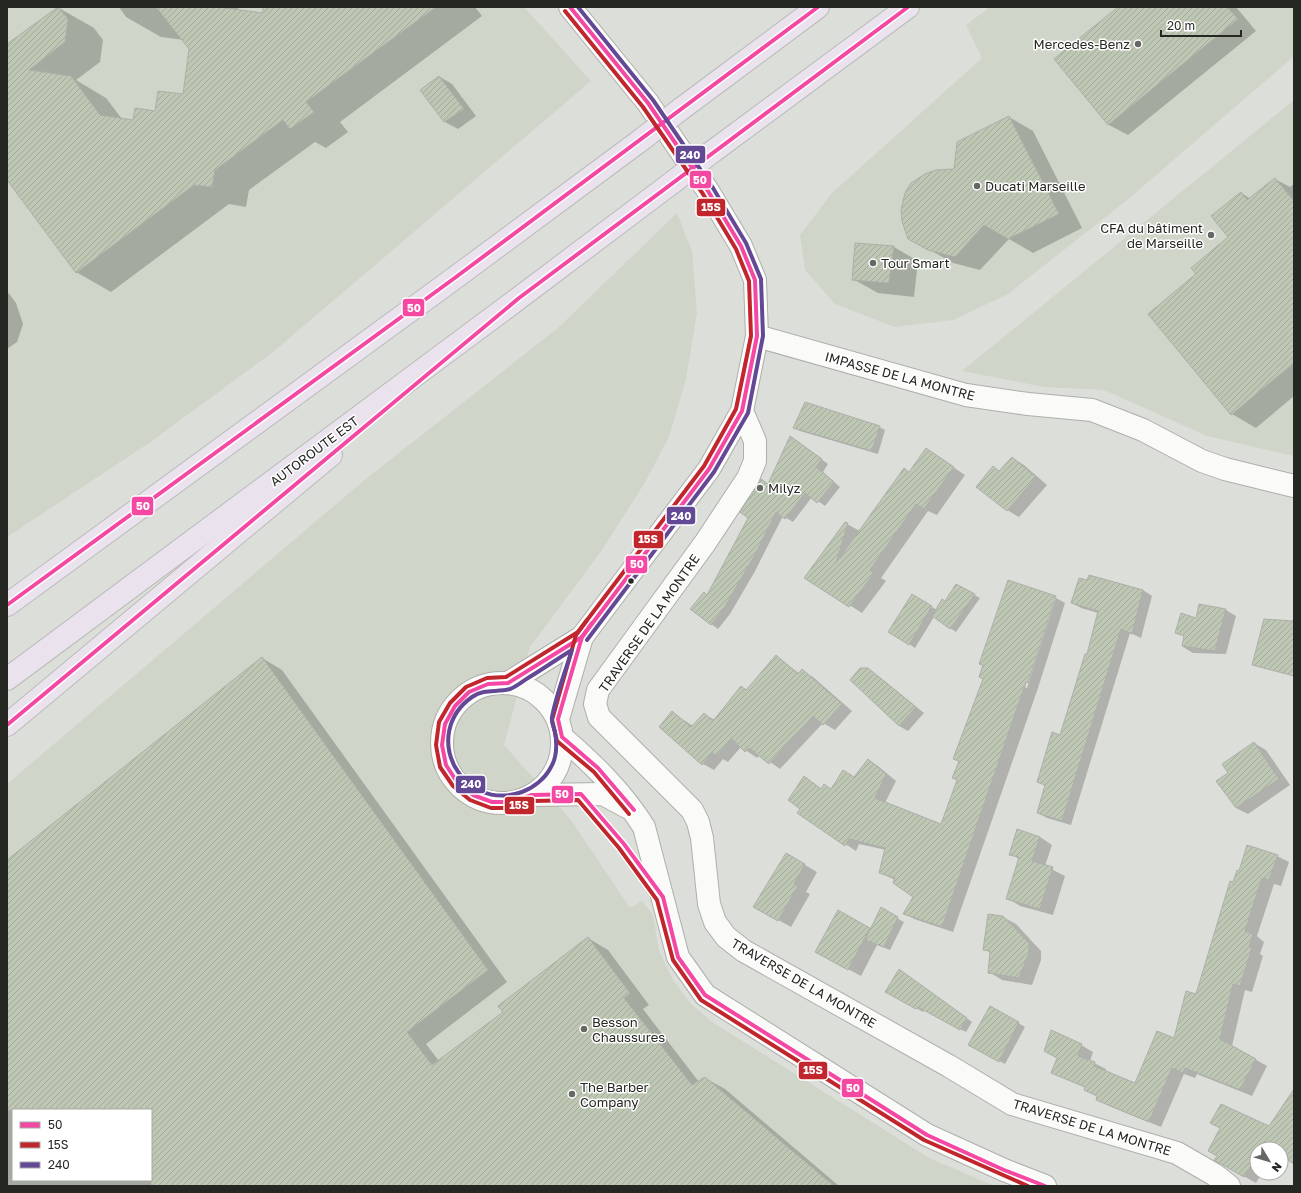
<svg xmlns="http://www.w3.org/2000/svg" width="1301" height="1193" font-family="'Golos Text',sans-serif">
<style>
.built{fill:#cfd5c9;fill-rule:evenodd}
.shadow{fill:#0003;fill-rule:evenodd}
.building{fill:url(#building-hatch);stroke:#adafab}
.lines{fill:none;stroke-linecap:round;stroke-linejoin:round}
.minor-casing{stroke:#adafaa;stroke-width:24}
.highway-casing{stroke:#babcb9;stroke-width:24}
.minor{stroke:#fafaf9;stroke-width:22}
.highway{stroke:#eae2ed;stroke-width:22}
.highway-bridge-casing{stroke:#babcb9;stroke-width:24;stroke-linecap:butt}
.highway-bridge{stroke:#eae2ed;stroke-width:22}
.bus-1-casing{stroke:#fff;stroke-width:7}
.bus-2-casing{stroke:#fff;stroke-width:7}
.bus-3-casing{stroke:#fff;stroke-width:7}
.bus-1{stroke:#f448a3;stroke-width:4}
.bus-2{stroke:#c0262c;stroke-width:4}
.bus-3{stroke:#634895;stroke-width:4}
.poi-dot{fill:#656763;stroke:#fff;stroke-width:1.5}
.bus-dot{fill:#252723;stroke:#fff;stroke-width:1.5}
.labels{text-anchor:middle;dominant-baseline:central;stroke-width:3;stroke-linejoin:round;paint-order:stroke}
.poi-label{font-size:13px;fill:#252723;stroke:#fff;text-anchor:start}
.street-label{font-size:13px;fill:#252723;stroke:#fff}
.line-badge{stroke:#fff;stroke-width:1.5}
.badge-label{font-size:11px;text-anchor:middle;font-weight:bold;fill:#fff}
</style>
<defs>
<pattern id="building-hatch" width="6" height="6" patternUnits="userSpaceOnUse"><rect width="6" height="6" fill="#bec7b3"/><path d="M-1 1l2-2M0 6l6-6M5 7l2-2" fill="none" stroke="#a3ab9a"/></pattern>
</defs>
<rect width="100%" height="100%" fill="#dcded9"/>
<g class="built">
<polygon points="7,7 524,7 591,81 273,352 149,443 7,537"/>
<polygon points="990,7 1293,7 1294,55 1291,59 1127,200 1008,294 953,320 895,327 835,304 805,270 800,235 832,193 982,58 966,25"/>
<polygon points="1294,100 1294,456 1207,436 1104,390 1045,387 962,371"/>
<path d="M677,213L692,251L697,313L686,379L669,437L644,484L602,550L530,647L504,745L571,820L630,908L642,901L653,915L659,951L673,980L690,1003L712,1022L931,1159L995,1186H7V784L362,482L558,328ZM13,1110H151V1180H13Z"/>
</g>
<g class="shadow">
<polygon points="119,7 237,7 240,11 263,14 264,7 475,7 482,16 340,122 348,132 326,148 315,142 249,190 246,207 229,204 111,292 76,272 8,179 7,180 7,46 59,8 94,28 103,40 100,62 76,80 106,98 122,119 134,121 156,112 184,95 190,48 184,40 161,37 126,17"/>
<polygon points="1119,7 1236,7 1256,31 1128,135 1109,125 1055,59"/>
<polygon points="440,77 452,84 476,116 458,129 445,122 422,90"/>
<polygon points="1009,117 1033,131 1082,228 1033,253 1009,239 980,270 953,263 909,238 955,170"/>
<polygon points="1275,179 1290,187 1294,184 1294,396 1256,428 1232,414 1197,274 1229,237 1241,193 1251,199"/>
<polygon points="894,247 918,261 914,297 878,293 853,279"/>
<polygon points="7,291 16,303 23,324 17,342 7,349"/>
<polygon points="879,427 885,430 878,454 800,431 794,428"/>
<polygon points="797,441 828,464 823,472 840,487 825,506 812,497 793,522 783,516 754,573 730,614 718,629 691,609 708,596 750,518 762,480 769,484"/>
<polygon points="926,449 965,475 937,515 928,511 881,578 886,581 862,613 805,577 845,523 860,531 910,472"/>
<polygon points="1012,458 1024,465 1047,485 1019,517 1007,510 994,468 1000,471"/>
<polygon points="1089,576 1143,590 1152,596 1141,638 1130,633 1071,825 1047,818 1038,813 1046,786 1038,782 1061,737 1087,655 1098,613 1081,608 1072,603 1087,581"/>
<polygon points="1009,582 1056,597 1054,597 1025,687 1027,688 1056,598 1065,603 1038,688 953,932 914,919 904,913 915,897 895,880 880,873 886,850 859,844 856,851 799,813 802,809 805,778 822,789 832,790 854,777 868,760 878,766 896,781 885,803 942,825 958,780 960,761 984,679 984,666 980,663"/>
<polygon points="956,585 980,598 956,632 934,617 915,648 909,644 912,595 937,610 945,602"/>
<polygon points="1200,606 1226,610 1236,616 1226,654 1193,653 1183,647 1185,637 1176,633 1196,619"/>
<polygon points="776,656 800,674 802,671 813,677 852,711 835,730 823,723 780,769 760,755 757,758 741,747 728,762 723,759 714,770 703,764 660,727 673,713 693,726 704,714 715,720 742,687 747,691"/>
<path d="M262,658L282,670L507,982L426,1044L439,1061L504,1012L588,938L608,950L649,1005L643,1009L699,1082L705,1078L725,1089L839,1186H7V861ZM13,1110H151V1180H13Z"/>
<polygon points="868,669 877,675 924,713 908,731 899,726"/>
<polygon points="1254,743 1266,750 1290,785 1248,814 1236,808 1229,773"/>
<polygon points="1018,831 1040,837 1052,845 1045,866 1065,876 1053,915 1020,906 1008,898 1019,859 1011,854"/>
<polygon points="786,854 817,872 806,892 810,894 791,927 755,907"/>
<polygon points="1277,856 1289,862 1281,886 1274,884 1257,936 1264,942 1260,954 1263,956 1252,992 1245,990 1232,1046 1267,1066 1252,1096 1197,1074 1195,1078 1184,1074 1161,1127 1109,1106 1097,1099 1098,1096 1086,1088 1053,1073 1081,1045 1093,1052 1090,1061 1106,1069 1105,1072 1135,1085 1175,1040 1197,995 1234,883 1240,872"/>
<polygon points="881,909 904,922 890,950 877,945 861,976 829,959 838,912 871,930"/>
<polygon points="1003,917 1016,924 1041,951 1041,960 1032,985 1002,980 989,972 991,953 984,949"/>
<polygon points="905,974 972,1022 966,1032 924,1010 923,1012 887,991"/>
<polygon points="990,1007 1025,1027 1005,1064 969,1045"/>
<polygon points="1294,1108 1294,1163 1281,1155 1281,1149 1257,1149 1257,1173 1262,1173 1256,1183 1215,1160 1270,1127"/>
</g>
<g class="building">
<polygon points="58,7 68,19 65,42 29,70 71,76 100,115 133,120 135,108 155,111 158,91 183,94 189,49 156,7 218,7 263,13 263,7 436,7 306,102 314,112 290,129 283,120 215,170 212,187 194,185 76,273 7,180 7,44"/>
<polygon points="1118,7 1227,7 1238,19 1108,125 1054,59"/>
<polygon points="439,76 464,109 444,122 420,90"/>
<polygon points="1009,116 1059,214 1008,239 984,225 955,257 928,250 908,239 902,221 901,210 905,193 911,183 925,174 936,170 954,169 957,142"/>
<polygon points="1275,178 1294,201 1294,363 1231,415 1148,314 1196,274 1191,268 1228,237 1211,216 1241,192 1247,200"/>
<polygon points="855,243 894,246 889,283 852,280"/>
<polygon points="805,402 880,426 872,451 793,428"/>
<polygon points="790,436 822,459 816,467 834,482 817,503 805,493 785,519 776,512 756,553 723,610 711,625 690,609 704,592 707,595 748,518 740,512 761,479 768,484"/>
<polygon points="926,448 954,467 924,509 916,504 870,570 874,573 849,607 804,578 845,522 848,523 836,563 904,468 909,472"/>
<polygon points="1012,457 1036,477 1007,511 976,487 993,466 999,471"/>
<polygon points="1089,575 1143,590 1132,634 1121,629 1062,821 1037,813 1045,785 1037,782 1052,732 1060,735 1085,654 1087,654 1098,611 1071,603 1079,578 1087,580"/>
<polygon points="1008,580 1056,596 1028,683 1026,682 942,927 903,914 913,897 893,883 895,878 879,873 885,848 849,839 845,846 797,813 800,809 788,800 804,776 821,789 824,784 831,789 843,770 854,777 868,759 886,774 875,798 941,824 957,780 952,778 959,761 953,759 983,679 979,677 983,665 979,664"/>
<polygon points="956,584 975,594 950,629 932,616 942,599 945,601"/>
<polygon points="912,594 932,606 909,645 888,632"/>
<polygon points="1199,604 1226,609 1215,651 1182,646 1184,636 1175,633 1181,613 1196,618"/>
<polygon points="1264,619 1294,621 1294,676 1252,665"/>
<polygon points="776,655 798,674 802,669 842,704 823,725 813,716 769,764 749,748 745,752 732,739 716,756 712,752 702,765 659,727 672,711 691,727 704,713 713,721 741,686 746,690"/>
<polygon points="262,657 488,970 407,1032 432,1065 503,1012 498,1006 588,937 630,993 624,998 692,1085 705,1077 834,1186 151,1186 151,1110 7,1110 7,860"/>
<polygon points="860,668 868,668 916,707 899,726 850,680"/>
<polygon points="1254,742 1279,779 1236,808 1216,781 1228,773 1222,764"/>
<polygon points="1017,829 1040,837 1032,861 1053,867 1040,909 1006,899 1019,857 1009,855"/>
<polygon points="1247,845 1278,855 1269,880 1262,878 1245,931 1253,934 1249,947 1252,948 1240,986 1233,984 1220,1039 1256,1059 1240,1090 1185,1068 1183,1073 1172,1068 1149,1122 1096,1100 1097,1096 1084,1090 1085,1087 1051,1073 1057,1058 1044,1051 1051,1030 1082,1044 1078,1056 1095,1062 1094,1066 1135,1083 1157,1031 1174,1038 1186,991 1196,994 1230,881 1233,882 1237,870 1239,871"/>
<polygon points="786,853 805,864 794,884 798,886 778,921 753,907"/>
<polygon points="881,907 898,917 884,947 865,940"/>
<polygon points="838,910 870,928 848,970 815,952"/>
<polygon points="988,914 1003,916 1029,943 1029,953 1019,978 988,973 990,951 983,950"/>
<polygon points="899,969 967,1018 960,1030 918,1007 916,1009 885,992"/>
<polygon points="990,1006 1019,1022 999,1062 968,1045"/>
<polygon points="1294,1089 1294,1164 1281,1156 1281,1149 1269,1149 1263,1145 1261,1149 1257,1149 1257,1156 1244,1177 1214,1160 1217,1156 1208,1151 1220,1128 1210,1123 1221,1104 1269,1126"/>
</g>
<g class="lines">
<g class="minor-casing">
<g id="minor">
<polyline points="757,336 966,395 1028,404 1092,410 1143,430 1202,461 1225,469 1294,486"/>
<polyline points="742,411 755,441 755,461 748,478 705,543 598,690 595,704 599,717 692,810 698,822 702,838 709,904 715,922 726,937 744,951 949,1066 1012,1104 1177,1153 1215,1175 1229,1186"/>
<polyline points="508,683 582,637 709,469 742,411 757,336 755,280 741,246 708,191 648,103 570,7"/>
<circle cx="502" cy="743" r="60"/>
<polyline points="558,719 582,637"/>
<path d="M562,737C593,764 622,792 644,827L678,957L705,995L927,1135L1004,1170L1045,1186"/>
<polyline points="532,795 603,794 627,807"/>
</g>
</g>
<g class="highway-casing">
<g id="highway">
<polyline points="681,109 818,7"/>
<polyline points="712,152 908,7"/>
<polyline points="7,605 456,277 641,140"/>
<polyline points="7,679 519,298 673,182"/>
<polyline points="7,725 331,455"/>
</g>
</g>
<use href="#minor" class="minor"/>
<use href="#highway" class="highway"/>
<g class="highway-bridge-casing">
<g id="highway-bridge">
<polyline points="641,140 681,109"/>
<polyline points="673,182 712,152"/>
</g>
</g>
<use href="#highway-bridge" class="highway-bridge"/>
<g class="bus-1-casing">
<g id="bus-1">
<polyline points="570,7 648,103 708,191 741,246 755,280 757,336 742,411 709,469 582,637 508,683 488,684 469,692 455,706 445,724 442,745 446,765 457,782 473,795 492,802 512,802 532,795 581,794 624,844 663,897 678,957 705,995 927,1135 1004,1170 1045,1186"/>
<polyline points="7,605 456,277 818,7"/>
<polyline points="592,623 582,637 558,719 562,737 598,768 634,810"/>
<polyline points="7,725 519,298 908,7"/>
</g>
</g>
<g class="bus-2-casing">
<g id="bus-2">
<polyline points="565,11 643,107 703,194 736,249 749,281 751,336 736,409 704,466 578,632 506,677 487,678 466,687 450,703 439,722 436,745 440,767 453,786 470,800 491,808 512,808 533,801 578,800 619,848 657,900 673,960 701,1000 924,1140 1028,1186"/>
<polyline points="587,620 576,635 552,720 557,741 594,772 629,814"/>
</g>
</g>
<g class="bus-3-casing">
<g id="bus-3">
<polyline points="578,7 653,100 713,188 746,243 761,279 763,336 748,413 714,472 587,640"/>
<path d="M572,650C565,672 556,695 552,717C551,722 554,728 555,732C557,744 557,757 551,767C545,779 533,788 522,792C461,813 420,734 472,697C485,688 497,693 510,689C516,687 523,681 528,678C543,669 557,659 572,650Z"/>
</g>
</g>
<use href="#bus-1" class="bus-1"/>
<use href="#bus-2" class="bus-2"/>
<use href="#bus-3" class="bus-3"/>
</g>
<g class="poi-dot">
<circle cx="1138" cy="44" r="4"/>
<circle cx="977" cy="186" r="4"/>
<circle cx="1211" cy="235" r="4"/>
<circle cx="873" cy="263" r="4"/>
<circle cx="760" cy="488" r="4"/>
<circle cx="584" cy="1029" r="4"/>
<circle cx="572" cy="1094" r="4"/>
</g>
<circle class="bus-dot" cx="631" cy="581" r="3.5"/>
<g class="labels">
<g class="poi-label">
<text x="1130" y="44" text-anchor="end">Mercedes-Benz</text>
<text x="985" y="186">Ducati Marseille</text>
<text x="1203" y="228" text-anchor="end">CFA du bâtiment<tspan x="1203" dy="15">de Marseille</tspan></text>
<text x="881" y="263">Tour Smart</text>
<text x="768" y="488">Milyz</text>
<text x="592" y="1022">Besson<tspan x="592" dy="15">Chaussures</tspan></text>
<text x="580" y="1087">The Barber<tspan x="580" dy="15">Company</tspan></text>
</g>
<g class="street-label">
<text transform="translate(900 376) rotate(15)">IMPASSE DE LA MONTRE</text>
<text transform="translate(314 451) rotate(-37)">AUTOROUTE EST</text>
<text transform="translate(649 623) rotate(-55)">TRAVERSE DE LA MONTRE</text>
<text transform="translate(804 983) rotate(30)">TRAVERSE DE LA MONTRE</text>
<text transform="translate(1092 1127) rotate(17)">TRAVERSE DE LA MONTRE</text>
</g>
</g>
<g class="line-badge">
<rect x="675" y="145" width="31" height="19" rx="4" fill="#634895"/>
<rect x="689" y="170" width="23" height="19" rx="4" fill="#f448a3"/>
<rect x="696" y="198" width="30" height="19" rx="4" fill="#c0262c"/>
<rect x="402" y="298" width="23" height="19" rx="4" fill="#f448a3"/>
<rect x="131" y="496" width="23" height="20" rx="4" fill="#f448a3"/>
<rect x="666" y="506" width="30" height="19" rx="4" fill="#634895"/>
<rect x="633" y="530" width="31" height="19" rx="4" fill="#c0262c"/>
<rect x="625" y="555" width="23" height="19" rx="4" fill="#f448a3"/>
<rect x="455" y="775" width="31" height="19" rx="4" fill="#634895"/>
<rect x="551" y="785" width="23" height="19" rx="4" fill="#f448a3"/>
<rect x="504" y="796" width="31" height="19" rx="4" fill="#c0262c"/>
<rect x="798" y="1061" width="30" height="19" rx="4" fill="#c0262c"/>
<rect x="841" y="1078" width="23" height="20" rx="4" fill="#f448a3"/>
</g>
<g class="badge-label">
<text x="690" y="159">240</text>
<text x="700" y="184">50</text>
<text x="711" y="211">15S</text>
<text x="414" y="312">50</text>
<text x="143" y="510">50</text>
<text x="681" y="520">240</text>
<text x="648" y="543">15S</text>
<text x="637" y="568">50</text>
<text x="471" y="788">240</text>
<text x="562" y="798">50</text>
<text x="519" y="809">15S</text>
<text x="813" y="1074">15S</text>
<text x="853" y="1092">50</text>
</g>
<rect width="1301" height="1193" fill="none" stroke="#252723" stroke-width="16"/>
<rect x="12" y="1109" width="140" height="72" fill="#ffffff" stroke="#a8a9a7"/>
<rect x="20" y="1122" width="20" height="6" fill="#f448a3" stroke="#a8a9a7"/>
<text x="48" y="1129" font-size="12" fill="#252723">50</text>
<rect x="20" y="1142" width="20" height="6" fill="#c0262c" stroke="#a8a9a7"/>
<text x="48" y="1149" font-size="12" fill="#252723">15S</text>
<rect x="20" y="1162" width="20" height="6" fill="#634895" stroke="#a8a9a7"/>
<text x="48" y="1169" font-size="12" fill="#252723">240</text>
<g transform="translate(1269 1161) rotate(128)"><circle r="19" fill="#ffffff" stroke="#a8a9a7"/>
<path d="M0-3L7 15L0 10L-7 15Z" fill="#656763"/>
<text y="-6" font-size="11" font-weight="bold" text-anchor="middle" fill="#252723">N</text>
</g>
<path d="M1161 30v6h80v-6" fill="none" stroke="#252723" stroke-width="2"/>
<text x="1167" y="30" font-size="12" fill="#252723" stroke="#ffffff" stroke-width="3" paint-order="stroke">20 m</text>
</svg>
